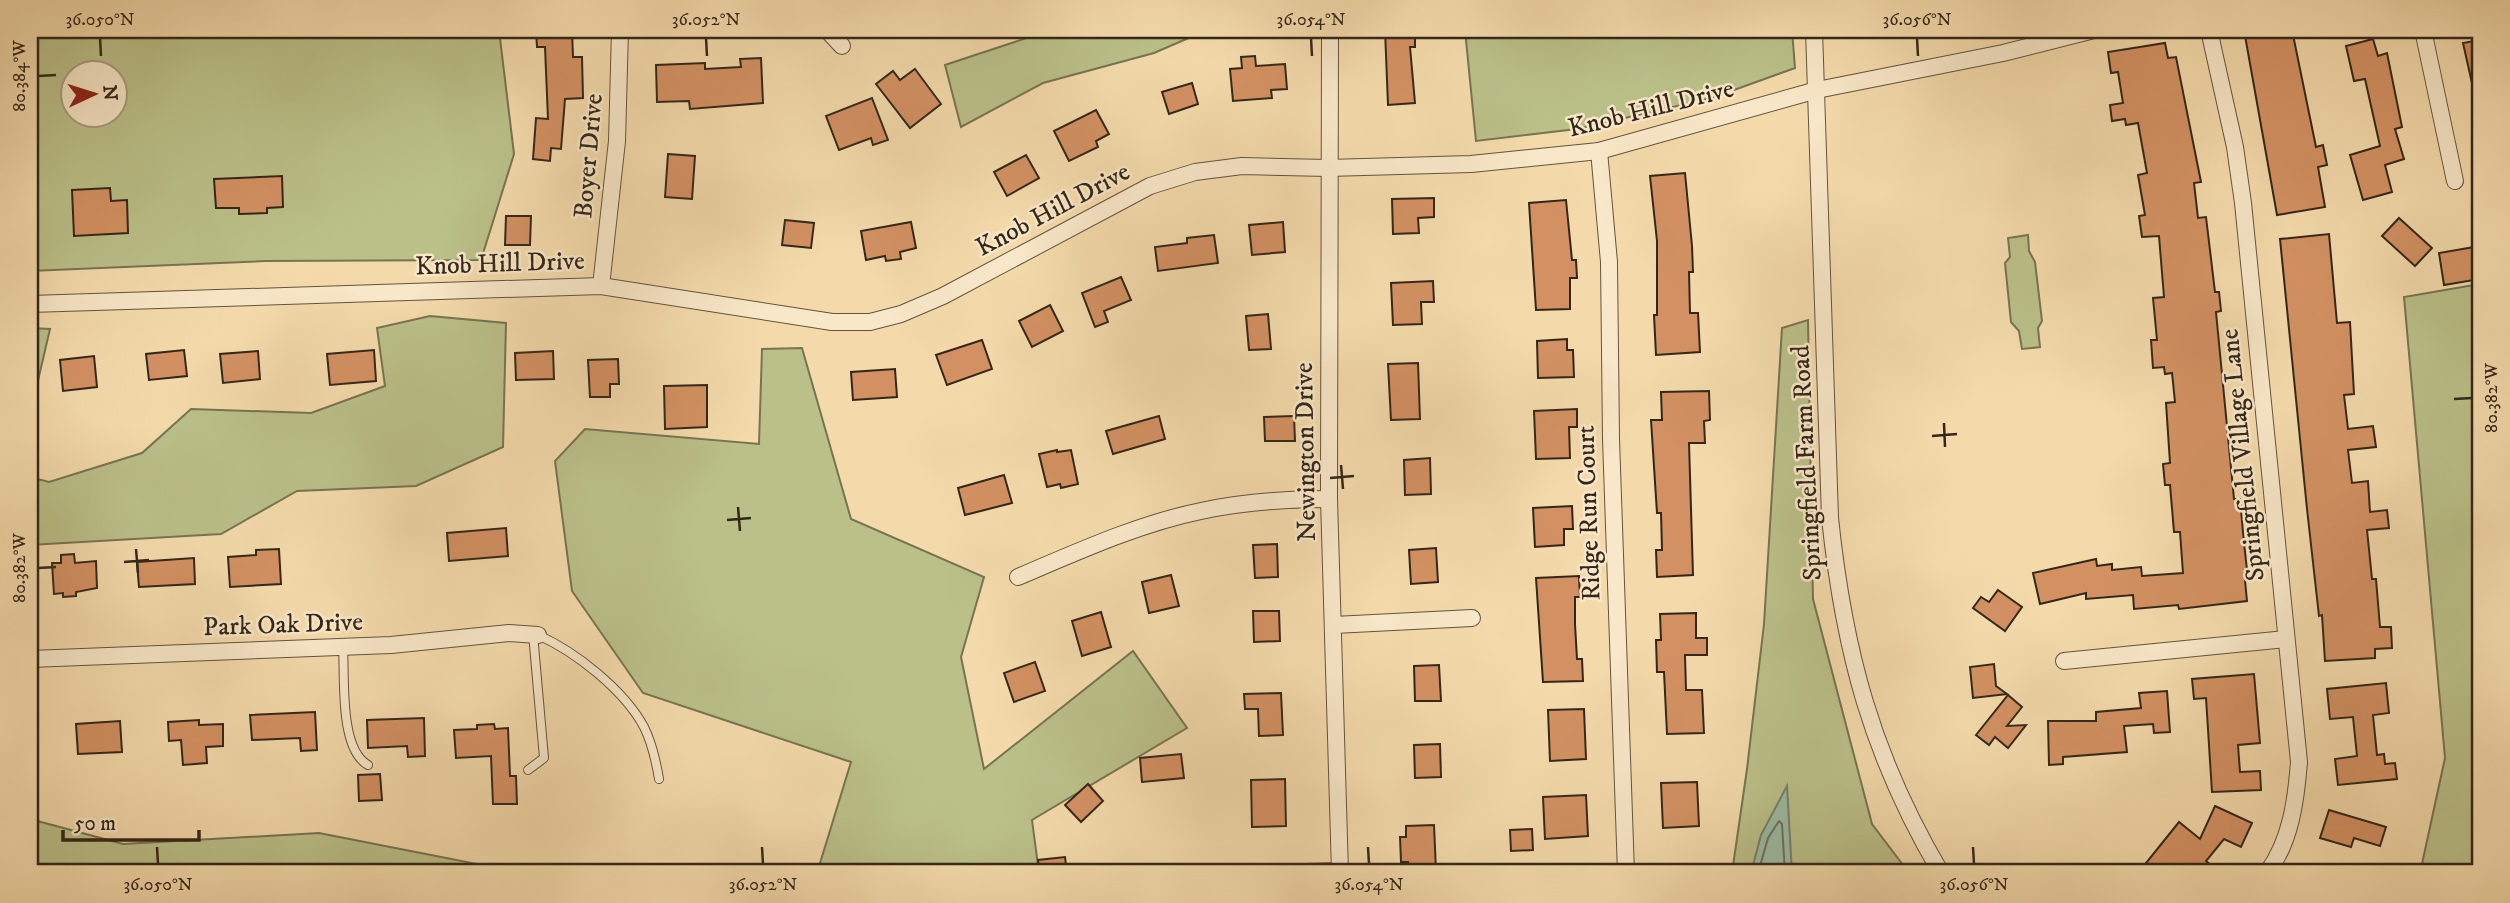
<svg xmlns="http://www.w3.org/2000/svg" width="2510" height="903" font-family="'IM FELL DW Pica',serif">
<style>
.green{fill:#bbc089;stroke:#787452;stroke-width:2;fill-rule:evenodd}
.water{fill:#9dbba3;stroke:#73806c;stroke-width:2}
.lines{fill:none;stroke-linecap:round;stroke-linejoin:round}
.shore{stroke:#68715e;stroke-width:2}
.building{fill:#d39163;stroke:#34271a;stroke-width:2}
.service-casing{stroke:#64543e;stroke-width:10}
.minor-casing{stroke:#64543e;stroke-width:18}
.service{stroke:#f8e7c8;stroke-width:8}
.minor{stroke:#f8e7c8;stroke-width:16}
.ticks{fill:none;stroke:#34271a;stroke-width:2.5}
.labels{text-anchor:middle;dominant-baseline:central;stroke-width:5;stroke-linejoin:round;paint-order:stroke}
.street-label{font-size:26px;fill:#34271a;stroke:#f8e7c8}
.neatline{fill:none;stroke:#34271a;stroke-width:2.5}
.ticks-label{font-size:18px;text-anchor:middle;fill:#34271a}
</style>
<rect width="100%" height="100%" fill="#f4daab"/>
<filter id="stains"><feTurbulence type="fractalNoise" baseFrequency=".00286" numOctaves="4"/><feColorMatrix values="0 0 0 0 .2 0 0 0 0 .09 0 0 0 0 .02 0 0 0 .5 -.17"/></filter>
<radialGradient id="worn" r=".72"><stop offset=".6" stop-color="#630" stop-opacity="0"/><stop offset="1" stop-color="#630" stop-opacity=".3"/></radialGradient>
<g class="green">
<path d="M30,30H499L514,154L481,260L265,261L30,271ZM74,74H116V116H74Z"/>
<polygon points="1051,30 1207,30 1154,53 1043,83 961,127 945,65"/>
<polygon points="1465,30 1588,30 1598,37 1596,30 1792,30 1795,68 1712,98 1577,129 1476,141"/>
<polygon points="2028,235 2029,251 2035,262 2042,321 2038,328 2040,347 2022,349 2019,331 2011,322 2005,263 2010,257 2008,238"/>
<polygon points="2480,284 2480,873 2420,873 2445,758 2404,297"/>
<polygon points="430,316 506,323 503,447 416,486 297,491 221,534 30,545 30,477 49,482 142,453 191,409 311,413 385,386 377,328"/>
<polygon points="1808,320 1813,599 1872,824 1909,873 1732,873 1747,769 1764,624 1782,328"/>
<polygon points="30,328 50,329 30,415"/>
<polygon points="802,348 851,519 984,577 961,657 984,769 1133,651 1187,728 1032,820 1039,873 817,873 851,762 643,693 572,591 555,461 585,429 759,444 762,349"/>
<polygon points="30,819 123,844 319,833 523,873 30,873"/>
</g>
<polygon class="water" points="1787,786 1792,873 1751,873 1761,835"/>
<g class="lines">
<polyline class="shore" points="1758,873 1768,838 1779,821 1782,824 1785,873"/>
</g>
<g class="building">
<polygon points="536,30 572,30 573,57 582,57 583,98 565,99 561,149 551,148 550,161 533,159 536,118 548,119 545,47 537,47"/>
<polygon points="1385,30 1415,30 1415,47 1410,47 1415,103 1388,105"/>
<polygon points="2244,30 2292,30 2316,147 2323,145 2327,165 2318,167 2325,207 2277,215"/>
<polygon points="2373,39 2378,56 2387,53 2402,127 2395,129 2404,159 2385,165 2392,192 2363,200 2350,155 2380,146 2365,79 2354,81 2346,46"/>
<polygon points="2480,40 2480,91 2474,92 2463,43"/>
<polygon points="2165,43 2168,58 2176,57 2201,182 2194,183 2198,218 2206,217 2215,292 2219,292 2221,311 2216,312 2234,499 2240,499 2244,543 2247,570 2244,570 2247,601 2179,609 2178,605 2134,609 2133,595 2086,599 2086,593 2040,604 2033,573 2096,559 2097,566 2112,564 2112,570 2141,567 2142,576 2183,573 2180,532 2174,532 2170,485 2165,485 2163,464 2170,463 2166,403 2175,402 2172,373 2165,374 2164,367 2153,368 2151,340 2157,340 2153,298 2164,297 2159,236 2142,237 2139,216 2145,215 2138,175 2147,173 2138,123 2126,125 2125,119 2112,121 2110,105 2123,103 2118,72 2111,73 2108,52"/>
<polygon points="1255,56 1256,66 1285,64 1287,89 1271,90 1272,98 1233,101 1230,69 1242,68 1241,57"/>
<polygon points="761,58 763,103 690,109 689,101 657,102 656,65 705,63 705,69 741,67 740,59"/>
<polygon points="915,69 941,104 910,128 876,84 893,71 900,80"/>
<polygon points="1192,83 1198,104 1169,114 1162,92"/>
<polygon points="872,98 888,140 873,145 871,138 839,150 826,116"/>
<polygon points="1096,110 1109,134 1096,141 1098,147 1069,161 1054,131"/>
<polygon points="668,154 695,156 692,199 665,197"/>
<polygon points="1026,155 1039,178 1007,196 994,172"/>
<polygon points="1685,173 1692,246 1693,272 1689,272 1690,313 1698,313 1700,352 1656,355 1654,315 1657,315 1657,241 1650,176"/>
<polygon points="282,176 283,207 267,208 267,213 239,214 239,208 216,208 214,179"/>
<polygon points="110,188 111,201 127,200 128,233 74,236 72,190"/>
<polygon points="1434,198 1434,217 1418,218 1419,233 1393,234 1392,199"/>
<polygon points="1566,200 1572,260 1576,260 1577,278 1570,278 1570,309 1536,310 1529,203"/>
<polygon points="506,216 531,216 530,245 505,245"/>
<polygon points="2399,218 2432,248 2415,266 2382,236"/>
<polygon points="785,220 814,223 811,248 782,245"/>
<polygon points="911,222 916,248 900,252 901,259 886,261 885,256 866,260 861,231"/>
<polygon points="1283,222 1285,252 1252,255 1249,225"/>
<polygon points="2329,234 2337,323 2350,322 2354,394 2344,395 2348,429 2373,426 2376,447 2348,450 2352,483 2368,481 2370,512 2387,510 2389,528 2367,530 2372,579 2376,579 2380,627 2391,627 2392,648 2375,649 2375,658 2325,661 2322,615 2319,616 2307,509 2280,239"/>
<polygon points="1214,235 1218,263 1158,271 1155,247 1187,243 1187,238"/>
<polygon points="2480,246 2480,279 2444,285 2439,253"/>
<polygon points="1121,277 1131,300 1104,311 1108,322 1095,327 1082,293"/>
<polygon points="1433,281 1434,302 1421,302 1422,324 1393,325 1391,283"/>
<polygon points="1050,305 1063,331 1032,347 1019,321"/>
<polygon points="1268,314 1271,349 1249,350 1246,316"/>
<polygon points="1567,339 1567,350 1573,350 1574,377 1538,378 1537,341"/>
<polygon points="982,340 992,369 947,385 936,355"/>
<polygon points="184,350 187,376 149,380 146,354"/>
<polygon points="374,350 376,381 330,385 327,354"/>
<polygon points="258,351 260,379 223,383 220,354"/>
<polygon points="553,351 554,379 516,380 515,353"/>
<polygon points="94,356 97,387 63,391 60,360"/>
<polygon points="618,359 619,384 610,384 610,397 590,397 588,360"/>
<polygon points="1418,363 1420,419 1391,420 1388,364"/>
<polygon points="895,369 897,397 853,400 851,372"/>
<polygon points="707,385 707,427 665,429 664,386"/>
<polygon points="1709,391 1710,420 1704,421 1705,443 1689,443 1693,575 1657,577 1656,550 1662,550 1661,513 1657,513 1651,420 1662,420 1661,392"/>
<polygon points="1577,409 1577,427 1569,427 1570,458 1536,459 1534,411"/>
<polygon points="1159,416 1165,439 1113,454 1106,431"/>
<polygon points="1294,416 1295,441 1265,441 1264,417"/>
<polygon points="1057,450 1057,452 1071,450 1078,484 1061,488 1060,484 1047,487 1039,454"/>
<polygon points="1430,458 1431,494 1405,495 1404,460"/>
<polygon points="1004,475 1012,503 965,515 958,488"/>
<polygon points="1572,506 1573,529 1564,529 1564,545 1535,547 1533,508"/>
<polygon points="506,528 508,556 449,561 447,533"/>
<polygon points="1277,544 1278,577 1255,578 1253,545"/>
<polygon points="1436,548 1438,582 1411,584 1409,550"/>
<polygon points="279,549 281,584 230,587 228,557 256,555 256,550"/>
<polygon points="74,554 75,563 96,561 97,588 76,592 76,596 63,597 63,593 54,594 52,563 61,563 61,555"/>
<polygon points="194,558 195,584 139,587 137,562"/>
<polygon points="1171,575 1179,606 1149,613 1142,582"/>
<polygon points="1579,576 1580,597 1575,597 1575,624 1577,659 1582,659 1583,681 1543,682 1536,578"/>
<polygon points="1998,590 2022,607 2005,631 1973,608 1981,597 1989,602"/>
<polygon points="1253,611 1279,611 1280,641 1254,642"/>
<polygon points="1101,612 1111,647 1082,656 1072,621"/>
<polygon points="1696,613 1696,638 1707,638 1707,655 1685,655 1686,690 1702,690 1704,733 1667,734 1664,672 1657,672 1656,640 1661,640 1660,614"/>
<polygon points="1035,662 1045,691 1014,702 1004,673"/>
<polygon points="1994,664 1996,686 2007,694 1973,698 1970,667"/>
<polygon points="1439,665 1441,701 1415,701 1414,666"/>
<polygon points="2254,674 2260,743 2238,745 2240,772 2260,771 2261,790 2212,792 2206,698 2194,699 2192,679"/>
<polygon points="2386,683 2389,713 2373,715 2377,755 2384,754 2385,764 2395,763 2397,779 2338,785 2335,759 2357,756 2353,717 2330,719 2327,689"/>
<polygon points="2167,691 2170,732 2154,733 2153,724 2124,726 2127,752 2063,757 2063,764 2049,765 2048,721 2096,721 2096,712 2141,708 2139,693"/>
<polygon points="1281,693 1283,735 1259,736 1258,709 1245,709 1244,694"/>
<polygon points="2008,695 2022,707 2007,726 2026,725 2008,748 1995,737 1989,745 1976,735"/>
<polygon points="1584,709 1586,759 1550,761 1548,710"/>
<polygon points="315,712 317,750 301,751 300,738 252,740 250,715"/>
<polygon points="424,718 425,756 408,757 407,746 368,748 367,720"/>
<polygon points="199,720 199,725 223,724 223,746 206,747 207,763 183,765 181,740 169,741 168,722"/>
<polygon points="120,721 122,752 78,754 76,724"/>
<polygon points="494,724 495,729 508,728 510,776 516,776 517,804 493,804 491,756 456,758 454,730 477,729 477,725"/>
<polygon points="1440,744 1441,777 1415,778 1414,745"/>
<polygon points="1181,754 1184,778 1142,782 1140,758"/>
<polygon points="380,774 382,800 359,801 358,775"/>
<polygon points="1285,779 1286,826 1252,827 1251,780"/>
<polygon points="1697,782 1699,826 1663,828 1661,783"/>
<polygon points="1088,784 1103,801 1081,822 1065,805"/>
<polygon points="1586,795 1588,836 1545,839 1543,797"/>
<polygon points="2215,806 2252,823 2241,847 2224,839 2206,861 2221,873 2138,873 2179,822 2200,839"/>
<polygon points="2329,810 2386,827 2380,846 2354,838 2351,847 2320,838"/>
<polygon points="1434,825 1436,871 1408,872 1408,862 1401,862 1400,837 1406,837 1406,826"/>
<polygon points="1532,829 1533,850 1511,851 1510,830"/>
<polygon points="1065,857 1067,873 1039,873 1038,860"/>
</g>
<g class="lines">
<g class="service-casing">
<g id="service">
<path d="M538,635C576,652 624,690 644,727C652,743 656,761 659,779"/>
<path d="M343,647C345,677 339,749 368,765"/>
<polyline points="528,770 544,758 533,634"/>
</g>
</g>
<g class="minor-casing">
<g id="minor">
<polyline points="827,30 842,46"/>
<polyline points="1330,30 1329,499 1340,873"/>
<path d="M1814,30L1830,518C1844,652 1872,756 1941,873"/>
<path d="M2209,30L2235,147L2243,203L2299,762C2296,800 2291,841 2267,873"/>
<polyline points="2423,30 2455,181"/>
<polyline points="1599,151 1609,262 1611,439 1626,873"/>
<polyline points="601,286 617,141 620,30"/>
<polyline points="30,304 601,286 832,322 870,322 901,314 943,296 1150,186 1195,172 1242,166 1328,168 1471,164 1599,151 1817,90 2003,53 2094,30"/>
<path d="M1018,577C1077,552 1138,524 1201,511C1243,502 1286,499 1329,499"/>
<polyline points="1334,625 1472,618"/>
<polyline points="30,659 391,645 509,633 538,635"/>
<polyline points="2064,661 2286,639"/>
<polyline points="1270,873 1339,871"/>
</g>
</g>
<use href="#service" class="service"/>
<use href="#minor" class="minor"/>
</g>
<path class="ticks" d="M100,38L101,56M706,38L707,56M1311,38L1312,56M1917,38L1918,56M38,76L56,75M2454,399L2472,398M1944,423L1945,447M1932,436L1957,434M1341,465L1343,489M1330,478L1354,476M738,507L740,531M727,520L751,518M136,549L138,573M124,562L149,560M38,568L56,567M157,847L158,864M762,847L763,864M1368,847L1369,864M1973,847L1974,864"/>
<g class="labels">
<g class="street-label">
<text transform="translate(1651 109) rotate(-14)">Knob Hill Drive</text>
<text transform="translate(589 156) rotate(-85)">Boyer Drive</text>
<text transform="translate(1053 210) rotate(-28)">Knob Hill Drive</text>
<text transform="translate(500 264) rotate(-2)">Knob Hill Drive</text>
<text transform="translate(1306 452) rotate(-91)">Newington Drive</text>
<text transform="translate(2243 455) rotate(-96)">Springfield Village Lane</text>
<text transform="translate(1807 463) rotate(-93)">Springfield Farm Road</text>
<text transform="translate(1589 513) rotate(-92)">Ridge Run Court</text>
<text transform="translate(283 625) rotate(-2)">Park Oak Drive</text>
</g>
</g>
<rect width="2510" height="903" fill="none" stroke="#f4daab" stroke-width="77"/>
<g transform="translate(94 94) rotate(86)"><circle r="33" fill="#f8e7c8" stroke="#aa9a82" stroke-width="2"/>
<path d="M0-5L12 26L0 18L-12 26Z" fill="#8f2418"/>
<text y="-10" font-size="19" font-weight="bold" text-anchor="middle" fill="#34271a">N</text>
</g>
<path d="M63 830v10h136v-10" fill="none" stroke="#34271a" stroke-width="3.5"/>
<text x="74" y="830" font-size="21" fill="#34271a" stroke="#f8e7c8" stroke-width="5" paint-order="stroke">50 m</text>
<rect x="38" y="38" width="2434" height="826" class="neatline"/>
<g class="ticks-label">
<text x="100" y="25">36.050°N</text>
<text x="706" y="25">36.052°N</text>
<text x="1311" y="25">36.054°N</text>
<text x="1917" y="25">36.056°N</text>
<text transform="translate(19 76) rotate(-90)" y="6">80.384°W</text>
<text transform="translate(2491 398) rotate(-90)" y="6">80.382°W</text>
<text transform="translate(19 568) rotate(-90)" y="6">80.382°W</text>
<text x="158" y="890">36.050°N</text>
<text x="763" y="890">36.052°N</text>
<text x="1369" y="890">36.054°N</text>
<text x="1974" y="890">36.056°N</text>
</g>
<rect width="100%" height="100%" filter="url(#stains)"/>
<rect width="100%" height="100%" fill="url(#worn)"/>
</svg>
